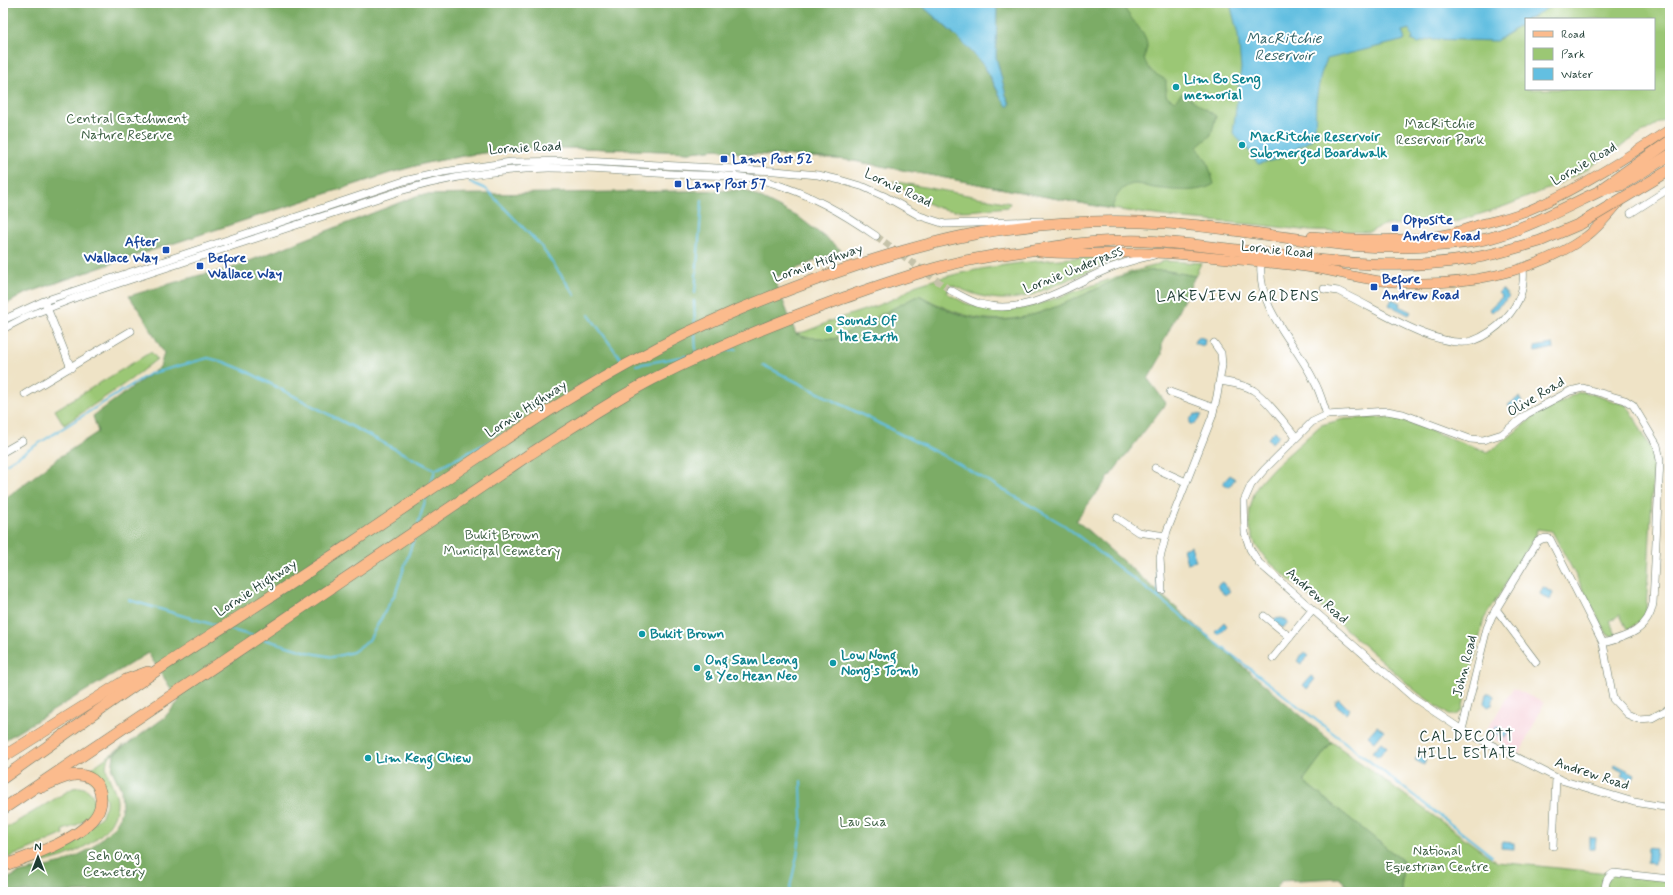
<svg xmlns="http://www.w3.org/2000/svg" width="1673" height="895" font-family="Mynerve,sans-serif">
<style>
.built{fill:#f6cfd8}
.green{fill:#9bc774;stroke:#5d8254;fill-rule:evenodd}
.forest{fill:#7cac66;stroke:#4e744d}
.water{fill:#63bfe1;stroke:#417e8a}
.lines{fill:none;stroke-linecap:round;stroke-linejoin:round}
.stream{stroke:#63bfe1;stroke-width:2}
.minor-tunnel{stroke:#c5c2a9;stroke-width:7;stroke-dasharray:7 3.5;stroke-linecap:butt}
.minor-casing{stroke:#687767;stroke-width:8}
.major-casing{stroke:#687767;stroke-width:10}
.highway-casing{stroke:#687767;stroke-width:12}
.minor{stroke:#fff;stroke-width:7}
.major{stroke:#fbbb8d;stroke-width:9}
.highway{stroke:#fbbb8d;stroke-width:11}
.highway-bridge-casing{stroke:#687767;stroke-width:12;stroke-linecap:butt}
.highway-bridge{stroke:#fbbb8d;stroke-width:11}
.culture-dot{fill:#0f9aa8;stroke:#fff;stroke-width:1.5}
.transit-dot{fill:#1a4fb4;stroke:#fff;stroke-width:1.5}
.labels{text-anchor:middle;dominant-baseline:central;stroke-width:4;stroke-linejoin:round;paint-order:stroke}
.culture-label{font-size:14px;font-weight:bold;fill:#0d838f;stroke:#fff;text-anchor:start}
.park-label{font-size:14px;fill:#3e6044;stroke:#fff}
.street-label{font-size:14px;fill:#1f3d34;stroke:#fff}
.transit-label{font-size:14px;font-weight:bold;fill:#164399;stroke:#fff;text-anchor:start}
.water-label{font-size:15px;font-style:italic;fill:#336468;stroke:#fff}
.neighbourhood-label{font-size:15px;letter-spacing:1px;fill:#1f3d34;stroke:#fff}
</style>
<rect width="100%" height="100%" fill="#fff"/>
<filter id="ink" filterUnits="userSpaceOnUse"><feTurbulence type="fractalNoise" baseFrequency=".025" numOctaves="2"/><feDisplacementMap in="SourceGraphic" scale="8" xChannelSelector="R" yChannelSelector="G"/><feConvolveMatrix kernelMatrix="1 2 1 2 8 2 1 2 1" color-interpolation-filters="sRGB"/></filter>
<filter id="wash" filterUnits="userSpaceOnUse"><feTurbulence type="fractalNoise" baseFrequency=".012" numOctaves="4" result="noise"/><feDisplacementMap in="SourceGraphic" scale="16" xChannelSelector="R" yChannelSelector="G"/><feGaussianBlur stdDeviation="0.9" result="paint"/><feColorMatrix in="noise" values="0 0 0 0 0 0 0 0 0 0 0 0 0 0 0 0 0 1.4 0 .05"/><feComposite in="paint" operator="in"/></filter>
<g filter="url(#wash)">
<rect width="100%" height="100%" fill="#efe3c6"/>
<polygon class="built" points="1513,688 1544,703 1520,753 1484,734"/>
<g class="green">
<path d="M3,3H1670V116L1635,137L1587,169L1550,188L1505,206L1456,222L1384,225L1369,232L1310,231L1261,225L1185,219L1112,209L849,160L800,156L745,154L717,149L691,152L583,148H524L468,155L426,163L390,173L122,260L24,294L3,306ZM1526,19H1654V89H1526Z"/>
<path d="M892,181L1010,203L1008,207C982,209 953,216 929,204C916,198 904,188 892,181Z"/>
<path d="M1128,255L1034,294C1003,304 980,298 952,285L947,293L965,303L981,308L1003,310L1021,309L1039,304L1131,272L1154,266L1164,261L1201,263L1195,276L1163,270L1027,317C983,324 958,316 919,295L834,339L804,337L796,334C810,331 821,325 833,320C852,314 872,308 891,300C895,298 900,296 904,293C909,291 912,286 917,285C985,263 1057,258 1128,255Z"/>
<polygon points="151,352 157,359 130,380 64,425 55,410"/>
<polygon points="1579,392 1584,392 1626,405 1631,411 1653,453 1654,458 1646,612 1640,622 1627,629 1620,615 1609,621 1616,634 1613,636 1607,634 1552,531 1537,529 1536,535 1484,619 1462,710 1456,715 1449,715 1417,692 1267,560 1256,546 1249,525 1250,509 1254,494 1258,485 1273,468 1321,425 1344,419 1393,417 1488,452 1509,437 1533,417"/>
<polygon points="1332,742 1497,862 1670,879 1670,892 1401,892 1403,861 1303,781"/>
<path d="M124,745C120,751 112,753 108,759C101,771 117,788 117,802C117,830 85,849 62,857C47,862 31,865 15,869L14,868L69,846L68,842L102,816L106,805V799L85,773Z"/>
<path d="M80,787C93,789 100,804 90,815C83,823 73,827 63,830L64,834L3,860V830L73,788Z"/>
</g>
<g class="forest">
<path d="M3,3H919L970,49L984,66L1000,96L1010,103L1006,95L996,57L997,3H1122C1127,17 1148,33 1147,47C1146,51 1145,56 1144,60L1152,72L1166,80V96L1175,101L1182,93L1216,116L1211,135L1197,147L1207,161L1214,184C1199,194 1171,190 1154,188C1148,187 1142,184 1136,184C1122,184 1114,198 1112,209L849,160L800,156L745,154L717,149L691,152L583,148H524L468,155L426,163L390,173L122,260L24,294L3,306Z"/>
<path d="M745,190L800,218L841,250L774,278L796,334L804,337L834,339L919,295C927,299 935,305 943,308C1000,334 1041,314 1092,291C1109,283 1128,272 1147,271C1163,269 1179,273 1195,276L1162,345V355L1148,379L1166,403L1076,520L1239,663L1332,742L1303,781L1403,861L1401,892H1354L1339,878L1281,881L1274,892H3V881L19,873L63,863L90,849L113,828L119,819L122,807L121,789L112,770L114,754L164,718L179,701L148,653L3,741V500L61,456L98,432L93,416L160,367L164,353L143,316L129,296L200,275L229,269L419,195Z"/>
</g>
<g class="water">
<path d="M919,3H997L996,57L1006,95L1010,104L1008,107C997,94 993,78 983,65C964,41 941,23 919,3Z"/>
<polygon points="1230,3 1555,3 1530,19 1526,19 1526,22 1496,41 1431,39 1418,43 1411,40 1413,39 1410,29 1402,31 1405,40 1327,59 1321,74 1316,100 1315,133 1311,140 1278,159 1258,164 1250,152 1233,133 1241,68 1238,35"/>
<polygon points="1502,289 1509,297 1492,312 1489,309 1502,297 1498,293"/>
<polygon points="1392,299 1400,303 1399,306 1411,312 1409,315 1389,305"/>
<polygon points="1200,337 1205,339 1204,346 1194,343 1195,340"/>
<polygon points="1553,344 1554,348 1535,352 1534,347"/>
<polygon points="1519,397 1522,402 1511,409 1508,405"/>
<polygon points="1195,414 1202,415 1195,424 1190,424 1190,419"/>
<polygon points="1275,431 1279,436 1272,443 1268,438"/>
<polygon points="1230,475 1235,479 1229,487 1223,483"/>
<polygon points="1191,546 1196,561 1187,563 1183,549"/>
<polygon points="1222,582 1230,591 1225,595 1217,586"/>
<polygon points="1543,587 1553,593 1550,600 1540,594"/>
<polygon points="1282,618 1288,622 1283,628 1274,622 1274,619"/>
<polygon points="1224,622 1227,626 1218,635 1215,631"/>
<polygon points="1304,652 1309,656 1301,664 1297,661"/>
<polygon points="1311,676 1315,679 1307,689 1303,685"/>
<polygon points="1490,693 1494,696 1492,705 1488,707 1484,703 1486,694"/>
<polygon points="1339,699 1349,709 1346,713 1335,704 1336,701"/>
<polygon points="1377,726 1384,731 1375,742 1368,736"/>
<polygon points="1496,726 1508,732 1505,738 1493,732"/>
<polygon points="1381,742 1387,747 1378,757 1372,752"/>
<polygon points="1418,755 1426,759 1424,765 1415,760"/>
<polygon points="1615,764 1635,774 1632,781 1622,776 1624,772 1614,767"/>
<polygon points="1589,838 1596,838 1595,849 1589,849"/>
<polygon points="1502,842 1514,843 1514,849 1501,848"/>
<polygon points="1648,848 1656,849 1654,864 1647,863"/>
</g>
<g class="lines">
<g class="stream">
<polyline points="470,182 486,189 540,245 575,295"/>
<polyline points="695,293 702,200"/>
<polyline points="694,301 695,324"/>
<polyline points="589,315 623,362"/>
<polyline points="695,333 696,354"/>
<polyline points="723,351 736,349"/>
<polyline points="636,365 687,356"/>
<polyline points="763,365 950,459 1064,525 1492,856"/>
<polyline points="6,464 149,374 208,358 224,362 246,371 435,470"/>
<polyline points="431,484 435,470 502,435"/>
<polyline points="418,524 426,498"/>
<polyline points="1156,564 1159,597"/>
<polyline points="129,600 218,626"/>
<polyline points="228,629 253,636"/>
<polyline points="263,639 311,653 333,657 353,652 369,640 396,592 414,538"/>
<polyline points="789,892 797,856 802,823 801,781"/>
</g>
</g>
</g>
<g filter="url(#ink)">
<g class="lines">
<polyline class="minor-tunnel" points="876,236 950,290"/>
<g class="minor-casing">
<g id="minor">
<polyline points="1631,213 1670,188"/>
<path d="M1261,263C1257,310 1295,341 1314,381C1320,391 1323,404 1327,415"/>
<path d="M1324,289L1338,291L1348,296C1378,310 1439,350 1472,341C1484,337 1497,328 1505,319C1520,303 1525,288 1523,267"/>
<path d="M950,290C960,295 969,301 980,304C1024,316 1064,289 1101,272C1118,264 1136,259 1154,255"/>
<polyline points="46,305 71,368"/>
<polyline points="3,320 44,301 404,181 443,172 511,162 583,161 775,171 818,175 840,180 864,187 886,197 920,216 945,224 1041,221"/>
<path d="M3,329L28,316L77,297L400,191C448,177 498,169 549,168C590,168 631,172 673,174C704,176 738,173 769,182C810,194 841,212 876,236"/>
<path d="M1220,381C1231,383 1243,384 1253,390C1267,399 1285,424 1296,437"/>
<polyline points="1170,392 1214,408"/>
<polyline points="25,394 131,331"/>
<polyline points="3,452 22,441"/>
<polyline points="1155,468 1186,482"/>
<polyline points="1117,518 1138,532 1166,536"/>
<polyline points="1162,590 1160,558 1167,531 1212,417 1217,396 1222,365 1221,353 1214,343"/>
<polyline points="1496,609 1536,662"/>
<polyline points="1264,616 1290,637"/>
<path d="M1603,643C1627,637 1649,630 1653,603L1660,460L1657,445L1633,405L1625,400L1583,388L1570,391L1527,414L1502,434L1483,440L1470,439L1403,414L1387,411L1327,415L1312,422L1264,470L1251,485L1244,501L1245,533L1250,549L1259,563L1414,698L1462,730L1561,780L1634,802L1670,808"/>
<polyline points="1273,658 1312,610"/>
<path d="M1462,730L1487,628L1492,616L1537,542C1541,539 1545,537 1550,539L1603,643L1613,699L1627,714L1638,719L1652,718L1670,708"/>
<polyline points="1553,846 1556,778"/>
<path d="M1605,892C1605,884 1606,877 1614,873L1670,879"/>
</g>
</g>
<g class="major-casing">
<g id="major">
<path d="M1312,236C1354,240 1411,242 1452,233C1462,230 1471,227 1481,224C1499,220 1519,215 1536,207C1583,186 1627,157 1670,129"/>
<path d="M1039,252C1070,255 1100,253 1130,253C1152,252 1175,254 1197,256C1237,260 1278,263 1318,269C1343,273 1367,281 1393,282C1459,287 1532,275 1587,236C1599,227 1609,214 1619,203"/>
</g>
</g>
<g class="highway-casing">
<g id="highway">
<polyline points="3,757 126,680 148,672"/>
<path d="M3,778C54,742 104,706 156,671C222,627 290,585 356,540C449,478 540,411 639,358C701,323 767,297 834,273C881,257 930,242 979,233C1061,219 1144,218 1226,229C1294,238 1360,251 1429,246C1449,245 1470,243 1490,238C1530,227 1566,207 1604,189"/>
<path d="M3,809L530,454C571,428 611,401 653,379C713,348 775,323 838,300C870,289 903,277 936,268C972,258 1010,253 1047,248C1079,243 1112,240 1145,241C1267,247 1387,285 1508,250"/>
<path d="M3,866C31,855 71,843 92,821C108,805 103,774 76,775C65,775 52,783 42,787"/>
</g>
</g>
<use href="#minor" class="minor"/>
<use href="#major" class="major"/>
<use href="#highway" class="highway"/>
<g class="highway-bridge-casing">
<g id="highway-bridge">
<polyline points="1604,189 1604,187 1670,141"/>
<polyline points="1604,189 1621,185 1670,155"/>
<polyline points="1508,250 1540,241 1580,224 1670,170"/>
</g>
</g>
<use href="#highway-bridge" class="highway-bridge"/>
</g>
</g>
<g class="culture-dot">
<circle cx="1176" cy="87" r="4"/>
<circle cx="1242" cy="145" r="4"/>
<circle cx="829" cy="329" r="4"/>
<circle cx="642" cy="634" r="4"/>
<circle cx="833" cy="663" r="4"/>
<circle cx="697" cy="668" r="4"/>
<circle cx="368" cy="758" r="4"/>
</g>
<g class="transit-dot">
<rect x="720" y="155" width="8" height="8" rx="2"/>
<rect x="674" y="180" width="8" height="8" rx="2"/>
<rect x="1391" y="224" width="8" height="8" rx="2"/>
<rect x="162" y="246" width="8" height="8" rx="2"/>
<rect x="196" y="262" width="8" height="8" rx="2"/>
<rect x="1370" y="283" width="8" height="8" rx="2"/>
</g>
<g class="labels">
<g class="culture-label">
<text x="1184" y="79">Lim Bo Seng<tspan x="1184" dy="16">memorial</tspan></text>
<text x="1250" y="137">MacRitchie Reservoir<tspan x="1250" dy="16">Submerged Boardwalk</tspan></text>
<text x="837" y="321">Sounds Of<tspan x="837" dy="16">The Earth</tspan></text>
<text x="650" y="634">Bukit Brown</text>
<text x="841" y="655">Low Nong<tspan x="841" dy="16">Nong's Tomb</tspan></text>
<text x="705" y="660">Ong Sam Leong<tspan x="705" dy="16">&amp; Yeo Hean Neo</tspan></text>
<text x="376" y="758">Lim Keng Chiew</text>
</g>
<g class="park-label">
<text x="127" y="119">Central Catchment<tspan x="127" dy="16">Nature Reserve</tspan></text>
<text x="1440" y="124">MacRitchie<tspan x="1440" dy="16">Reservoir Park</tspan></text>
<text x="502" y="535">Bukit Brown<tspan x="502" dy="16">Municipal Cemetery</tspan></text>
<text x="863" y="822">Lau Sua</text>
<text x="1437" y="851">National<tspan x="1437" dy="16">Equestrian Centre</tspan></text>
<text x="114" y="856">Seh Ong<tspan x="114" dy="16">Cemetery</tspan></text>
</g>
<g class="street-label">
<text transform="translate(525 148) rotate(-3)">Lornie Road</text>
<text transform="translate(1584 164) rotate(-30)">Lornie Road</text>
<text transform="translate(898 188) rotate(25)">Lornie Road</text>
<text transform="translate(1277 250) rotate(6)">Lornie Road</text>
<text transform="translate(818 263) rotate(-19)">Lornie Highway</text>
<text transform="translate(1073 270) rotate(-22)">Lornie Underpass</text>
<text transform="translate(1536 397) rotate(-31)">Olive Road</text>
<text transform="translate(526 409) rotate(-33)">Lornie Highway</text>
<text transform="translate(256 588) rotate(-33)">Lornie Highway</text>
<text transform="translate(1317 596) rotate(41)">Andrew Road</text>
<text transform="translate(1465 666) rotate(-76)">John Road</text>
<text transform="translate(1592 774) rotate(18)">Andrew Road</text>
</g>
<g class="transit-label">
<text x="732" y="159">Lamp Post 52</text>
<text x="686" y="184">Lamp Post 57</text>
<text x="1403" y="220">Opposite<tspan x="1403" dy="16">Andrew Road</tspan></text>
<text x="158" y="242" text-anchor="end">After<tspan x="158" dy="16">Wallace Way</tspan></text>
<text x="208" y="258">Before<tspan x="208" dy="16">Wallace Way</tspan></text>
<text x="1382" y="279">Before<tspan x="1382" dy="16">Andrew Road</tspan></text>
</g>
<g class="water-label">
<text x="1284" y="39">MacRitchie<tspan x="1284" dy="17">Reservoir</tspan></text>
</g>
<g class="neighbourhood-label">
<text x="1238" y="297">LAKEVIEW GARDENS</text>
<text x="1467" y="737">CALDECOTT<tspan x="1467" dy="17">HILL ESTATE</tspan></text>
</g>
</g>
<rect width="1673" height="895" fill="none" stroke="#fff" stroke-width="16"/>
<rect x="1525" y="18" width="130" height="72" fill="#ffffff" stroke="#a5b1ae"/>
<rect x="1533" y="31" width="20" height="6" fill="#fbbb8d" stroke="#a5b1ae"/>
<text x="1561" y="38" font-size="12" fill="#1f3d34">Road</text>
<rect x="1533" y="48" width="20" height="12" fill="#9bc774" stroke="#a5b1ae"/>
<text x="1561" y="58" font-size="12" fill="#1f3d34">Park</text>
<rect x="1533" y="68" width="20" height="12" fill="#63bfe1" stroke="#a5b1ae"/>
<text x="1561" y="78" font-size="12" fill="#1f3d34">Water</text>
<g transform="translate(38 857)" stroke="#ffffff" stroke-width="3" paint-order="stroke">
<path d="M0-3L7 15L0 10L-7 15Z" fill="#1f3d34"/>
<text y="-6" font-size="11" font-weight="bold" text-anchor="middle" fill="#1f3d34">N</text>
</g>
</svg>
